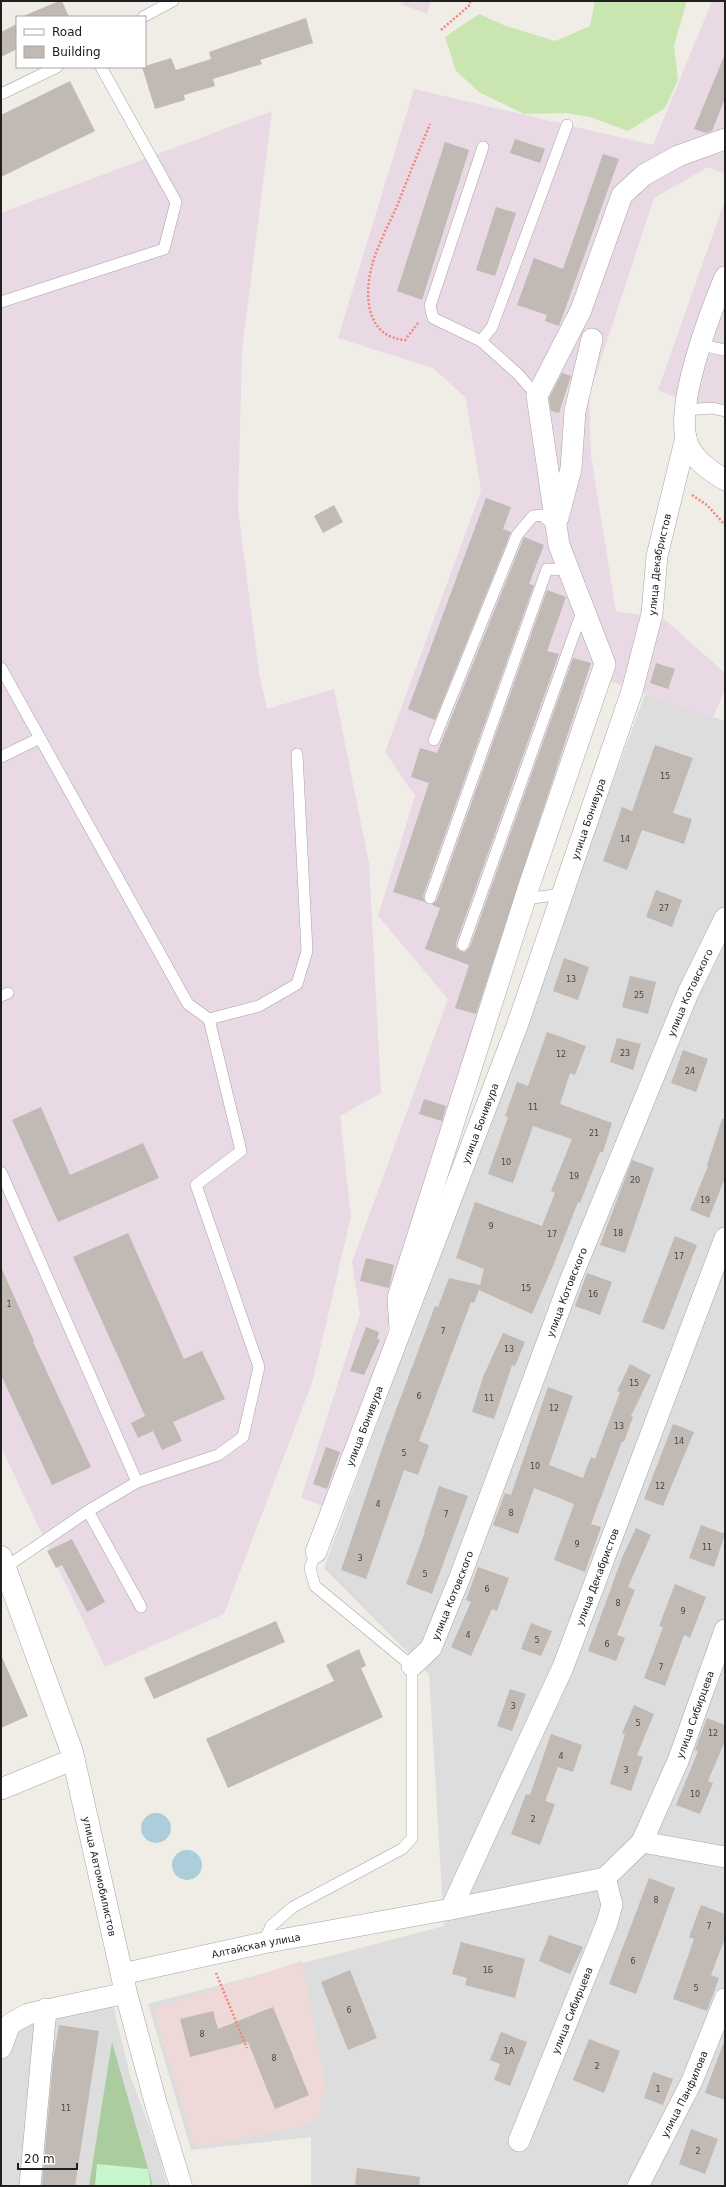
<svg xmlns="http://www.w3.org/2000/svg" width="726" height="2187" font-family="'DejaVu Sans',sans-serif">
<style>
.residential{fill:#dedddd}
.commercial{fill:#efd9d8}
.industrial{fill:#e8d9e5}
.grass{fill:#c9e6b1}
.forest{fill:#abcc9f}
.park{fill:#c8f6cd}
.water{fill:#abceda}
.building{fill:#c0b9b4}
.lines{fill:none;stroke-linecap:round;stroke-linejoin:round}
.service-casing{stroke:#a4a4a4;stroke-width:12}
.minor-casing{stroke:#a4a4a4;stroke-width:22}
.tertiary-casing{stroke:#a4a4a4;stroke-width:23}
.path{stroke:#f08777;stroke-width:2.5;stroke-dasharray:2 2;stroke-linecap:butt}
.service{stroke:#fff;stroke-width:11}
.minor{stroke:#fff;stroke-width:21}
.tertiary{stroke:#fff;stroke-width:22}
.labels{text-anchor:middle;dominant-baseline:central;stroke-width:3;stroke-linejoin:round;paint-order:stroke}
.number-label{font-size:8px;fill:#484645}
.street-label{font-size:10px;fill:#202020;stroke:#fff}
</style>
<rect width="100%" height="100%" fill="#f0ede7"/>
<g class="residential">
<polygon points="645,694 725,721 725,2186 311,2186 311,2137 191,2150 148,2004 444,1926 429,1674 324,1568"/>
<polygon points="113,2005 130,2075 159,2153 167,2186 1,2186 1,2021"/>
</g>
<polygon class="commercial" points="302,1961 327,2092 320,2097 322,2117 300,2127 195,2147 154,2010 161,2006"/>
<g class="industrial">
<polygon points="402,1 431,1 427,14 401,4"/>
<polygon points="712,1 725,1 725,174 708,167 654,198 589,396 591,456 616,611 664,619 725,673 725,689 713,718 610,681 399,1280 383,1351 326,1507 301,1498 360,1314 352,1262 448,999 378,916 415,796 385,752 481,491 466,398 433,368 338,338 414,89 653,145"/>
<polygon points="272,111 242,350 238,509 259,673 267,709 334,689 369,863 381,1093 340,1116 351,1216 313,1380 224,1614 105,1667 1,1447 1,213"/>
<polygon points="725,200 725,417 658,390"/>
</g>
<polygon class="grass" points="595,1 687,1 674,45 678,80 665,108 628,131 590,117 566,113 524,114 479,92 456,71 445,37 479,14 506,26 555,41 590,26"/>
<polygon class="forest" points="112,2042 153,2186 89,2186"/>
<polygon class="park" points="97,2164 148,2169 151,2186 95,2186"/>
<g class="water">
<circle cx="156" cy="1828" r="15"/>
<circle cx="187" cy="1865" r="15"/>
</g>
<g class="building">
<polygon points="59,1 62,1 69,17 21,17"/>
<polygon points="306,18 313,43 260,60 262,64 213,79 215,86 184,95 185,100 155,109 142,67 171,58 176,70 211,59 209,52"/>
<polygon points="17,24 17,49 1,57 1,32"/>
<polygon points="725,54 725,98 712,131 706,133 694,129"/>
<polygon points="70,81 95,131 1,177 1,115"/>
<polygon points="515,139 545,149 540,163 510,153"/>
<polygon points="445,142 469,150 422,300 397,291"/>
<polygon points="603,154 619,159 559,326 545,321 547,315 517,305 534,258 563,269"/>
<polygon points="496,207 516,213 495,276 476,270"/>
<polygon points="562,373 571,376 559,413 551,411 549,398"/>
<polygon points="486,498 511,507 503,529 511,532 435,720 408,709"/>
<polygon points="334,505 343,522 323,533 314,516"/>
<polygon points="524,537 544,545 529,584 534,585 423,896 425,902 393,892 429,783 411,777 420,748 437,753"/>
<polygon points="547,590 566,597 547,651 559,654 456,943 456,947 460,951 465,952 470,947 573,658 591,663 476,1014 455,1008 469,965 425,949 440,908 432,905 437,900"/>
<polygon points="656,663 675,669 668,689 650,683"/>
<polygon points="655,745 693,758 673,813 692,819 684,844 642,830 627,870 603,861 622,807 632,811"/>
<polygon points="656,890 682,900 672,927 646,917"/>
<polygon points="564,958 589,967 578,1000 553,991"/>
<polygon points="630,976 656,982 648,1014 622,1007"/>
<polygon points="547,1032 586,1046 575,1075 570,1073 560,1104 612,1123 603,1152 600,1152 580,1203 578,1202 553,1266 532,1314 479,1290 474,1303 471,1302 419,1441 429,1445 418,1475 404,1470 366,1579 341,1570 387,1434 435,1306 438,1307 449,1278 480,1285 484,1269 456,1258 475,1202 542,1226 555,1193 551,1191 572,1139 533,1126 513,1183 488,1174 508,1117 505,1116 517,1082 528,1086"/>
<polygon points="617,1038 641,1044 633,1070 610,1062"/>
<polygon points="683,1050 708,1059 696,1092 671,1083"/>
<polygon points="424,1099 446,1106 442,1121 419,1114"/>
<polygon points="41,1107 70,1175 143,1143 159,1178 58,1222 12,1120"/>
<polygon points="722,1119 725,1119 725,1178 709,1218 690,1210 708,1166 707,1165"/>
<polygon points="632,1160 654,1168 625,1253 600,1245"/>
<polygon points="128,1233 184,1359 202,1351 225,1399 173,1422 182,1441 162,1450 153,1431 138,1438 131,1423 145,1416 73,1257"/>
<polygon points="675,1236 697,1245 664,1330 642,1322"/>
<polygon points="366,1258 394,1265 389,1288 360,1281"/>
<polygon points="1,1267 34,1341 33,1342 91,1467 52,1485 1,1375"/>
<polygon points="587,1273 612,1282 600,1315 575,1306"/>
<polygon points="366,1327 379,1332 377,1339 380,1340 364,1375 350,1371"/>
<polygon points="503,1333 525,1342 515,1366 512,1365 494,1419 472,1412 483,1377"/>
<polygon points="630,1364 651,1375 631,1416 633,1417 624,1442 622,1441 591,1524 601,1527 585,1572 554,1560 574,1504 534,1488 518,1534 493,1525 505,1493 511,1495 548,1387 573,1396 549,1465 583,1478 591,1457 595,1459 620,1392 617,1391"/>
<polygon points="673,1424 694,1432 663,1506 644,1499"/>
<polygon points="326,1447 340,1452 327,1489 313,1484"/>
<polygon points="439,1486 468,1496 432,1594 406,1584 425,1532 424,1532"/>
<polygon points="701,1525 725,1534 714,1567 689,1558"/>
<polygon points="636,1528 651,1535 628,1587 635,1590 617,1635 625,1638 616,1661 588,1651 622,1558"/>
<polygon points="72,1539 105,1602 87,1612 62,1565 56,1568 47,1551"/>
<polygon points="478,1567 509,1578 497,1611 492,1609 471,1656 451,1647 471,1602 466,1600"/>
<polygon points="675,1584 706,1597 690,1638 684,1635 665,1686 644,1678 663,1627 659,1626"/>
<polygon points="276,1621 285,1642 154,1699 144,1678"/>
<polygon points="531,1623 552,1631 541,1656 521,1649"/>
<polygon points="359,1649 366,1666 361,1668 383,1717 228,1788 206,1739 334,1681 326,1665"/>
<polygon points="1,1655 28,1716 1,1728"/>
<polygon points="510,1689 526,1694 512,1731 497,1726"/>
<polygon points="634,1705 654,1714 637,1755 643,1757 631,1791 610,1784 625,1734 622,1733"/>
<polygon points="707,1718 725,1725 725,1741 708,1781 713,1783 700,1814 676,1805 698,1751 695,1750"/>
<polygon points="551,1734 582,1745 573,1772 558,1767 545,1801 555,1804 540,1845 511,1834 526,1794 530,1795"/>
<polygon points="649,1878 675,1888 636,1994 609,1984"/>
<polygon points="701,1905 725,1914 725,1938 711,1975 719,1978 707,2011 673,1999 694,1939 689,1937"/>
<polygon points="549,1935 583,1947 570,1974 539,1961"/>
<polygon points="461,1942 525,1959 515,1998 465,1985 467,1978 452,1974"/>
<polygon points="350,1970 377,2038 348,2050 321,1982"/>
<polygon points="273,2007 309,2095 275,2109 248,2042 190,2057 180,2019 213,2011 218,2029"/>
<polygon points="59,2025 99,2031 75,2186 42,2186 53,2061"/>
<polygon points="501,2032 527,2042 510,2086 494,2080 500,2064 490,2060"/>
<polygon points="589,2039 620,2051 604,2093 573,2080"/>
<polygon points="723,2044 725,2044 725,2100 705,2093"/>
<polygon points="653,2072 673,2079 663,2105 644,2098"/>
<polygon points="691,2129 718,2139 705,2174 679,2164"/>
<polygon points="357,2168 420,2177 419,2186 355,2186"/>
</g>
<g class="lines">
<g class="service-casing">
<g id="service">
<polyline points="143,17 173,1"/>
<polyline points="1,94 57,67"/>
<polyline points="483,147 430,306 433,318 481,341 519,375 537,396"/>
<polyline points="1,302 164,249 176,202 101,67"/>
<polyline points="481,341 492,327 567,125"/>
<polyline points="701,345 725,350"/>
<polyline points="685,410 712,408 725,411"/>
<polyline points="1,668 188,1004 209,1019 241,1151 196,1185 259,1367 243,1437 218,1455 137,1482"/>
<polyline points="434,740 517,535 533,516 542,515 556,527"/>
<polyline points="1,757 40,738"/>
<polyline points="430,898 547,569 568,570"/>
<polyline points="525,899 562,894"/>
<polyline points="463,945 583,609"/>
<polyline points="1,996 8,993"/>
<polyline points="209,1019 259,1006 297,984 307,951 297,754"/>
<polyline points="1,1172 137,1482 88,1511 6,1567"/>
<polyline points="88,1511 141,1607"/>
<polyline points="263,1943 271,1926 293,1907 402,1849 412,1838 412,1666 315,1586 310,1568 316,1552"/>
</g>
</g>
<g class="minor-casing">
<g id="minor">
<path d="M725,277C710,313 673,409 688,445C695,461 711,471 725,480"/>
<polyline points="558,518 571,469 575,411 592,339"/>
<polyline points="400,1329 398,1298 529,886 605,664 559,545 537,396 581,310 622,195 644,175 678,156 725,139"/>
<path id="s1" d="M316,1552L517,1026L632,691L652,614L657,556L686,437"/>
<path id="s2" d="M412,1666L431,1648L460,1577L570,1281L688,993L725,918"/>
<polyline points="1,1789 74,1759"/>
<path id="s3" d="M642,1842L678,1761L725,1630"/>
<path id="s4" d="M451,1909L563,1667L725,1238"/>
<path id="s5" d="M122,1974L263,1943L451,1909L605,1878L642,1842L725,1857"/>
<polyline points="1,2048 10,2024 28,2014 126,1993"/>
<path id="s6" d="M519,2141L607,1923L612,1905L605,1878"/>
<polyline points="30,2186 46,2009"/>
<path id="s7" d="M638,2186L692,2081L725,1999"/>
</g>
</g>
<g class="tertiary-casing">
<g id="tertiary">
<path id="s8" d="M1,1557L72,1752L126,1993L156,2104L181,2186"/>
</g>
</g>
<g class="path">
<polyline points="441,30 470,5 470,1"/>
<path d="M418,323L405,340C368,337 364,300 371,269C376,248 389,224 398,204C408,177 419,151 430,124"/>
<polyline points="692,495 707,505 725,525"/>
<polyline points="216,1973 247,2048"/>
</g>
<use href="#service" class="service"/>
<use href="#minor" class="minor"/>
<use href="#tertiary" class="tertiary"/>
</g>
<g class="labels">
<g class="number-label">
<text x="665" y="776">15</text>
<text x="625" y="839">14</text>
<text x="664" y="908">27</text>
<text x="571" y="979">13</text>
<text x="639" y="995">25</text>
<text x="625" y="1053">23</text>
<text x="561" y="1054">12</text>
<text x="690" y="1071">24</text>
<text x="533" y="1107">11</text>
<text x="594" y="1133">21</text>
<text x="506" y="1162">10</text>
<text x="574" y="1176">19</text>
<text x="635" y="1180">20</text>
<text x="705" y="1200">19</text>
<text x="491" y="1226">9</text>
<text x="618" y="1233">18</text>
<text x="552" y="1234">17</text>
<text x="679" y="1256">17</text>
<text x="526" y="1288">15</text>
<text x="593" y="1294">16</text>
<text x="9" y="1304">1</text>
<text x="443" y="1331">7</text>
<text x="509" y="1349">13</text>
<text x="634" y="1383">15</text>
<text x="419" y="1396">6</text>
<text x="489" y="1398">11</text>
<text x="554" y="1408">12</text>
<text x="619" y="1426">13</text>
<text x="679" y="1441">14</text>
<text x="404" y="1453">5</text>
<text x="535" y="1466">10</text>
<text x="660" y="1486">12</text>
<text x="378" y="1504">4</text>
<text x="511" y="1513">8</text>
<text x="446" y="1514">7</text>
<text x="577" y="1544">9</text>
<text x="707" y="1547">11</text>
<text x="360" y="1558">3</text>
<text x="425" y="1574">5</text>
<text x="487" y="1589">6</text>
<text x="618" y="1603">8</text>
<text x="683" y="1611">9</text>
<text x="468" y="1635">4</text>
<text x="537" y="1640">5</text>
<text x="607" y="1644">6</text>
<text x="661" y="1667">7</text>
<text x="513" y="1706">3</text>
<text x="638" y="1723">5</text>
<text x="713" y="1733">12</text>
<text x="561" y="1756">4</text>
<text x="626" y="1770">3</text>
<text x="695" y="1794">10</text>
<text x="533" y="1819">2</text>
<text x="656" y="1900">8</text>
<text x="709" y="1926">7</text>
<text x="633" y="1961">6</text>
<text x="488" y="1970">1Б</text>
<text x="696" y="1988">5</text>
<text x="349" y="2010">6</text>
<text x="202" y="2034">8</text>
<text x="509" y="2051">1А</text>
<text x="274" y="2058">8</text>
<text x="597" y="2066">2</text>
<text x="658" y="2089">1</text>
<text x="66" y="2108">11</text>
<text x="698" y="2151">2</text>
</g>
<g class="street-label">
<text stroke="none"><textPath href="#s1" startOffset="1047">улица Декабристов</textPath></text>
<text stroke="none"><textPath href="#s1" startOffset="782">улица Бонивура</textPath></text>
<text stroke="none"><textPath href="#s2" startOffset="731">улица Котовского</textPath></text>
<text stroke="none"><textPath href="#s1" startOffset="459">улица Бонивура</textPath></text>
<text stroke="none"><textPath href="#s2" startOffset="407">улица Котовского</textPath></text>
<text stroke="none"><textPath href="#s1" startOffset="135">улица Бонивура</textPath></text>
<text stroke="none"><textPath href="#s4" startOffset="363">улица Декабристов</textPath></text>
<text stroke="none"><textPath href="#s2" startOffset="83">улица Котовского</textPath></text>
<text stroke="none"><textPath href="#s3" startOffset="138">улица Сибирцева</textPath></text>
<text stroke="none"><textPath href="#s8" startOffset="335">улица Автомобилистов</textPath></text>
<text stroke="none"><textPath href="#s5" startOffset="137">Алтайская улица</textPath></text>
<text stroke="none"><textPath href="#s6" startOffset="141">улица Сибирцева</textPath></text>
<text stroke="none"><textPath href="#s7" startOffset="103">улица Панфилова</textPath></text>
</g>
</g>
<rect width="726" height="2187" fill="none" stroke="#202020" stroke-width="4"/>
<rect x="16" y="16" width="130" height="52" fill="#ffffff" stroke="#a6a6a6"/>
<rect x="24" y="29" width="20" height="6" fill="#ffffff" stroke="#a6a6a6"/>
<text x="52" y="36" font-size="12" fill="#202020">Road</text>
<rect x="24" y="46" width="20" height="12" fill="#c0b9b4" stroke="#a6a6a6"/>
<text x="52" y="56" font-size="12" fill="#202020">Building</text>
<path d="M18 2163v6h59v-6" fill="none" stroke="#202020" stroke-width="2"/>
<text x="24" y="2163" font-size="12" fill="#202020" stroke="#ffffff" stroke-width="3" paint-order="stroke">20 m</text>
</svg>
